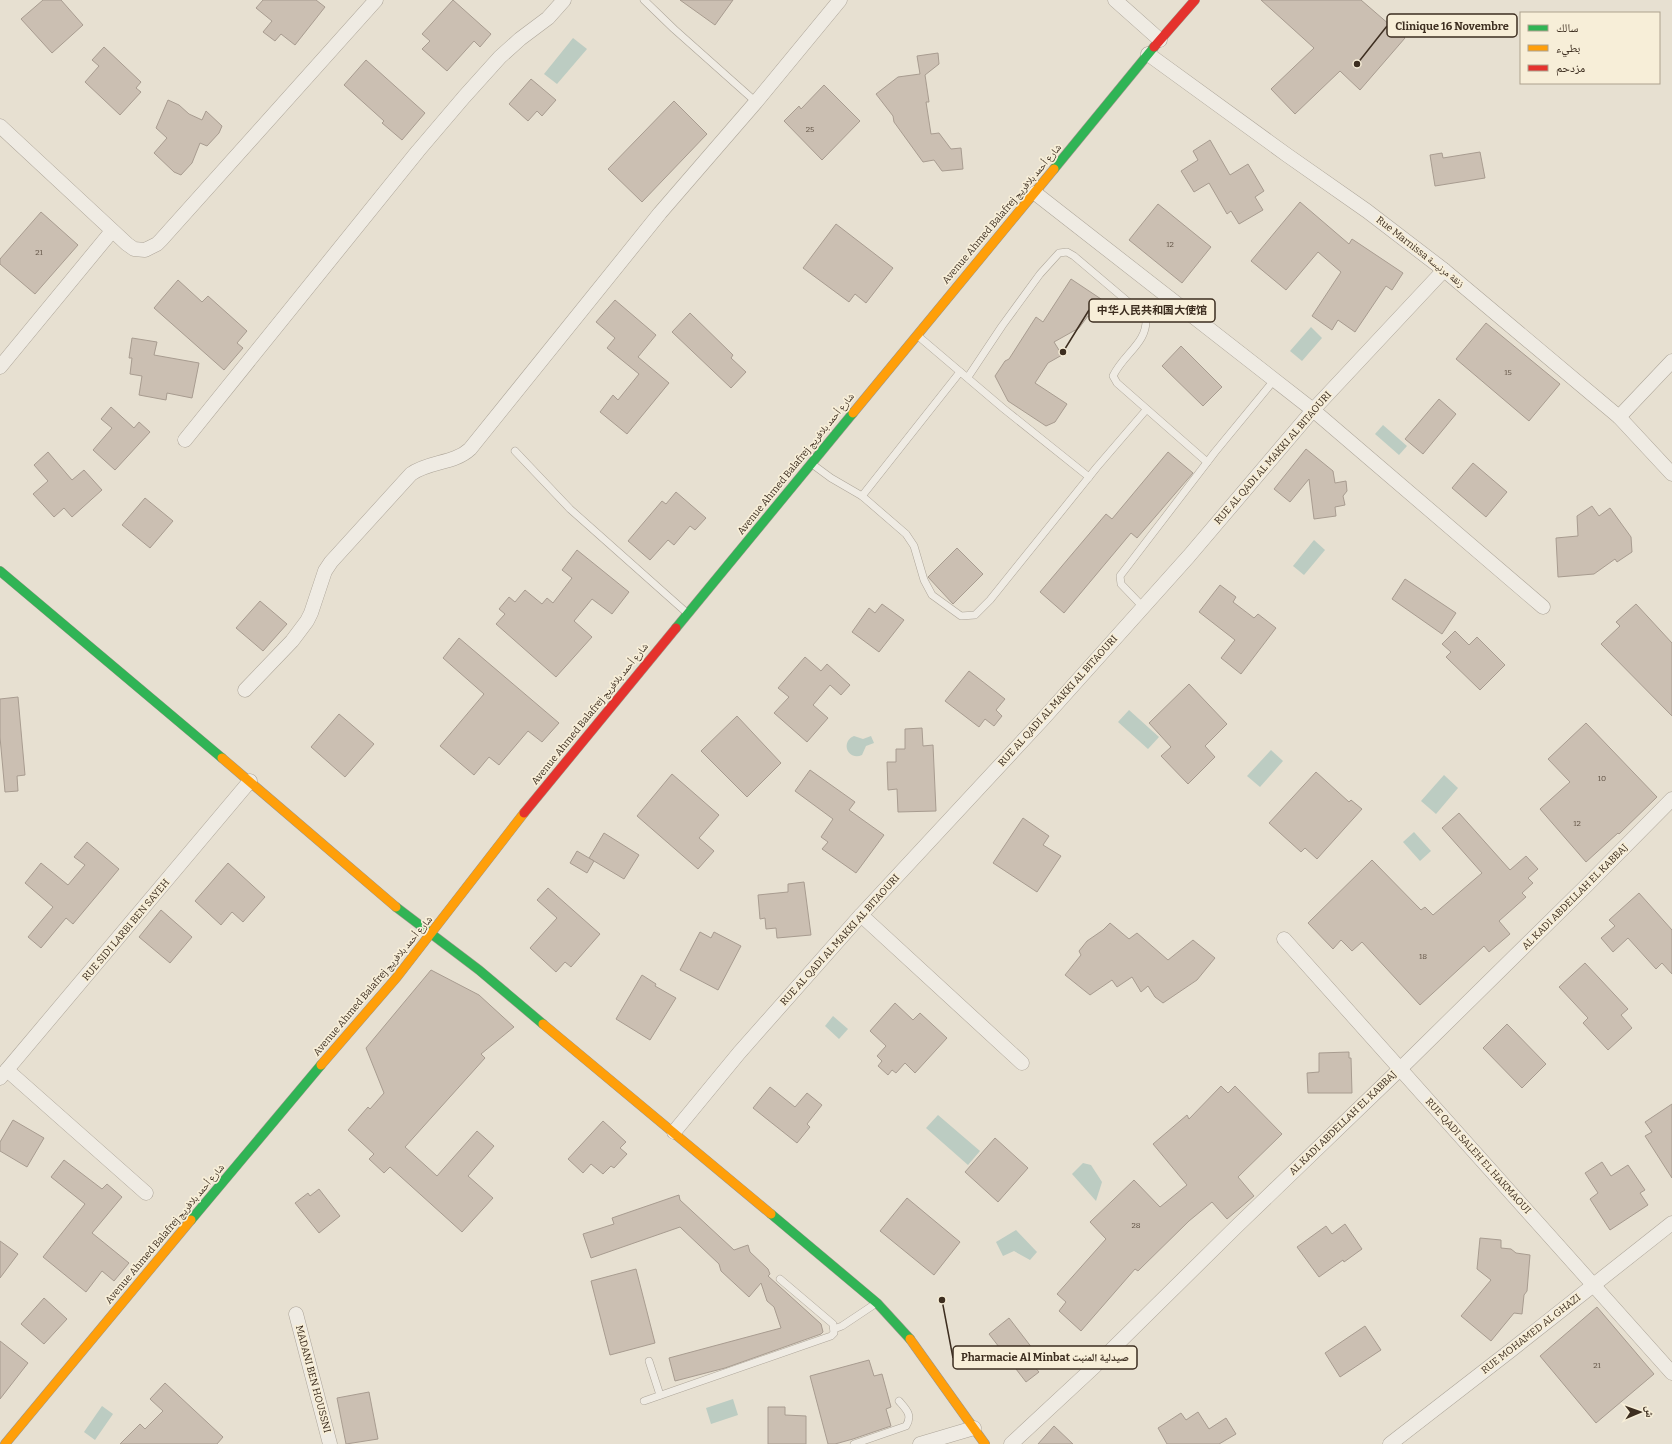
<svg xmlns="http://www.w3.org/2000/svg" width="1672" height="1444" font-family="Bitter,'Noto Naskh Arabic','Noto Sans SC',serif">
<style>
.water{fill:#bcccc2}
.building{fill:#cbbfb2;stroke:#a89c90}
.lines{fill:none;stroke-linecap:round;stroke-linejoin:round}
.lane-casing{stroke:#ada599;stroke-width:8}
.street-casing{stroke:#ada599;stroke-width:15}
.fast-casing{stroke:#9c958a;stroke-width:10}
.slow-casing{stroke:#9c958a;stroke-width:10}
.jam-casing{stroke:#9c958a;stroke-width:10}
.lane{stroke:#efebe3;stroke-width:7}
.street{stroke:#efebe3;stroke-width:14}
.fast{stroke:#30b455;stroke-width:9}
.slow{stroke:#ff9f0a;stroke-width:9}
.jam{stroke:#e5322d;stroke-width:9}
.labels{text-anchor:middle;dominant-baseline:central;stroke-width:3.5;stroke-linejoin:round;paint-order:stroke}
.number-label{font-size:8px;fill:#605244}
.street-label{font-size:10px;fill:#3d2e20;stroke:#f7eed8}
.leader{fill:none;stroke:#3d2e20;stroke-width:1.5}
.callout-dot{fill:#3d2e20;stroke:#f7eed8;stroke-width:1.5}
.callout{fill:#f7eed8;stroke:#3d2e20;stroke-width:1.5}
.callout-label{font-size:11px;text-anchor:middle;font-weight:bold;fill:#3d2e20}
</style>
<rect width="100%" height="100%" fill="#e7e0d1"/>
<g class="water">
<polygon points="573,38 587,49 557,84 544,74"/>
<polygon points="1311,327 1322,338 1302,361 1290,351"/>
<polygon points="1383,425 1407,446 1399,455 1375,434"/>
<polygon points="1314,540 1325,550 1304,575 1293,566"/>
<polygon points="1129,710 1159,737 1148,749 1118,722"/>
<path d="M854,736L863,739L871,736L874,743L866,746L862,755C848,761 840,742 854,736Z"/>
<polygon points="1271,750 1283,761 1260,787 1247,776"/>
<polygon points="1444,775 1458,788 1436,814 1421,801"/>
<polygon points="1414,832 1431,851 1420,861 1403,842"/>
<polygon points="833,1016 848,1029 839,1039 825,1026"/>
<polygon points="938,1115 980,1151 968,1165 926,1128"/>
<polygon points="1083,1163 1091,1165 1102,1182 1096,1201 1072,1174"/>
<polygon points="1016,1230 1037,1252 1030,1260 1014,1251 1003,1256 996,1242"/>
<polygon points="733,1399 738,1415 711,1424 706,1408"/>
<polygon points="102,1406 113,1414 95,1440 84,1432"/>
</g>
<g class="building">
<polygon points="43,0 61,0 83,25 52,53 21,19"/>
<polygon points="263,0 316,0 325,7 295,45 281,34 275,41 263,32 272,21 256,8"/>
<polygon points="453,0 491,34 480,47 474,41 447,71 422,49 430,41 422,34"/>
<polygon points="680,0 733,0 715,25"/>
<polygon points="1261,0 1361,0 1405,38 1360,90 1340,71 1295,114 1271,89 1314,48"/>
<polygon points="104,47 141,82 136,88 141,92 120,115 85,82 99,66 92,60"/>
<polygon points="938,53 939,64 925,75 929,102 926,102 931,134 939,133 951,149 961,148 963,169 942,171 934,160 923,162 894,122 893,116 876,94 898,77 920,74 917,56"/>
<polygon points="366,60 425,113 402,140 382,123 384,121 344,85"/>
<polygon points="531,79 556,100 542,116 537,111 528,121 509,104"/>
<polygon points="824,85 860,121 822,160 784,121 799,106 801,109"/>
<polygon points="168,100 179,105 189,114 202,120 206,111 222,126 219,133 207,146 200,143 192,163 181,175 174,172 154,153 167,138 156,128"/>
<polygon points="674,101 707,134 642,202 608,169"/>
<polygon points="1210,140 1230,175 1248,164 1264,191 1255,197 1263,210 1239,224 1231,211 1227,214 1209,183 1194,192 1181,171 1198,160 1193,151"/>
<polygon points="1480,152 1485,178 1435,186 1430,155 1442,153 1443,158"/>
<polygon points="1300,202 1349,244 1352,239 1403,273 1392,290 1386,286 1355,332 1338,320 1332,330 1312,316 1341,272 1318,252 1286,290 1251,261"/>
<polygon points="1158,204 1211,247 1182,283 1129,240"/>
<polygon points="41,212 78,245 35,294 0,264 0,259"/>
<polygon points="836,224 893,268 866,303 855,294 849,302 803,268"/>
<polygon points="1071,279 1107,303 1095,321 1088,316 1079,328 1054,342 1062,355 1048,363 1035,383 1067,404 1055,422 1046,426 1008,401 995,376 1005,361 1009,359 1036,317 1043,322"/>
<polygon points="178,280 202,302 208,296 247,331 237,343 243,348 224,370 154,308"/>
<polygon points="615,300 656,335 638,357 669,383 627,434 600,412 613,395 618,400 639,374 607,348 615,338 596,322"/>
<polygon points="690,313 733,355 731,358 746,372 731,388 672,332"/>
<polygon points="1486,323 1560,384 1529,421 1456,359"/>
<polygon points="132,338 157,342 154,355 199,363 192,398 167,393 166,400 139,395 142,376 130,374 132,358 129,358"/>
<polygon points="1181,346 1222,387 1203,406 1162,366"/>
<polygon points="1439,399 1456,414 1423,454 1405,439"/>
<polygon points="111,407 134,428 139,422 150,432 115,470 93,450 112,428 101,419"/>
<polygon points="1306,449 1333,471 1335,483 1346,481 1347,491 1343,496 1345,505 1335,507 1336,516 1314,519 1309,479 1290,502 1274,489"/>
<polygon points="48,452 72,480 84,470 102,490 72,517 64,508 54,517 33,494 48,481 34,465"/>
<polygon points="1168,452 1193,473 1137,538 1131,533 1064,613 1040,592 1106,514 1112,519"/>
<polygon points="1473,463 1507,492 1486,517 1452,488"/>
<polygon points="676,492 706,518 695,530 690,526 674,545 668,540 650,560 628,541 662,501 666,504"/>
<polygon points="145,498 173,521 150,548 122,525"/>
<polygon points="1592,506 1599,516 1610,508 1631,537 1632,552 1617,562 1615,559 1594,574 1558,577 1556,538 1578,536 1577,516"/>
<polygon points="957,548 983,574 953,604 928,577"/>
<polygon points="577,550 629,592 612,614 592,599 574,621 592,637 556,677 496,624 505,614 499,609 509,597 515,602 525,590 542,604 547,598 553,603 572,578 562,570"/>
<polygon points="1405,579 1456,613 1442,634 1392,599"/>
<polygon points="1220,585 1236,597 1233,602 1254,618 1258,614 1276,628 1241,674 1221,658 1235,640 1199,612"/>
<polygon points="260,601 287,624 263,651 236,628"/>
<polygon points="882,604 904,620 879,652 852,632 869,608 875,613"/>
<polygon points="1636,604 1672,643 1672,716 1601,644 1620,626 1616,622"/>
<polygon points="1455,631 1469,645 1477,637 1505,665 1480,690 1446,657 1451,652 1442,644"/>
<polygon points="459,638 559,723 542,742 528,731 499,765 489,757 474,775 440,746 484,694 443,658"/>
<polygon points="805,657 821,671 827,664 850,685 841,695 830,685 813,705 828,718 807,742 774,713 789,697 778,688"/>
<polygon points="969,671 1005,699 996,710 1002,716 994,726 985,719 979,727 945,701"/>
<polygon points="1189,684 1227,724 1205,746 1215,757 1188,784 1161,756 1171,747 1149,723"/>
<polygon points="18,697 25,775 17,776 18,791 5,792 0,737 0,699"/>
<polygon points="339,714 374,744 345,777 311,747"/>
<polygon points="737,716 781,763 747,797 701,751"/>
<polygon points="1586,723 1657,797 1619,834 1618,833 1586,862 1540,809 1570,782 1548,759"/>
<polygon points="922,728 923,746 933,745 936,811 898,812 897,789 888,790 887,762 896,762 896,749 905,749 905,729"/>
<polygon points="810,770 855,802 849,810 884,835 856,873 822,849 828,842 821,837 833,819 795,791"/>
<polygon points="1316,772 1349,802 1351,800 1362,809 1317,859 1305,848 1301,852 1269,823"/>
<polygon points="672,774 719,815 699,838 714,851 698,869 637,816"/>
<polygon points="1459,813 1510,870 1526,856 1538,869 1528,878 1533,883 1522,893 1526,897 1499,921 1510,934 1489,952 1484,946 1420,1005 1362,942 1352,951 1341,940 1333,949 1308,923 1372,860 1421,910 1425,907 1433,915 1482,873 1442,828"/>
<polygon points="1023,818 1049,836 1043,845 1061,856 1037,892 993,863"/>
<polygon points="604,833 639,855 624,879 589,858"/>
<polygon points="87,842 119,869 73,924 66,918 41,948 28,937 53,907 25,883 41,863 68,885 85,865 74,857"/>
<polygon points="577,851 594,861 587,873 570,863"/>
<polygon points="228,863 265,897 243,922 232,912 221,925 195,901"/>
<polygon points="804,882 811,935 777,938 776,928 766,929 765,918 760,919 758,895 788,892 788,884"/>
<polygon points="548,888 600,934 571,967 565,962 556,972 530,948 557,918 537,900"/>
<polygon points="1639,893 1672,930 1672,974 1662,963 1656,969 1628,938 1613,952 1601,938 1615,926 1609,920"/>
<polygon points="161,910 192,937 170,963 139,937"/>
<polygon points="1110,923 1129,939 1137,933 1168,960 1193,940 1215,958 1197,980 1163,1003 1155,997 1148,986 1141,992 1132,977 1117,987 1112,980 1090,995 1065,975 1081,955 1079,951 1087,941 1103,930"/>
<polygon points="700,932 711,938 714,932 741,946 718,990 680,970"/>
<polygon points="1585,963 1628,1009 1621,1015 1632,1028 1608,1050 1583,1023 1588,1018 1559,987"/>
<polygon points="431,970 479,995 514,1027 481,1054 485,1058 405,1147 437,1176 477,1131 494,1146 468,1176 493,1198 462,1232 390,1167 384,1173 369,1159 374,1154 348,1130 368,1107 370,1109 384,1093 366,1048"/>
<polygon points="642,975 656,984 655,986 676,998 650,1040 616,1019"/>
<polygon points="895,1003 913,1020 920,1013 947,1038 915,1073 905,1063 896,1073 892,1070 888,1075 878,1066 882,1061 877,1056 886,1046 870,1031"/>
<polygon points="1507,1024 1546,1064 1522,1088 1483,1048"/>
<polygon points="1349,1052 1349,1058 1351,1058 1352,1093 1308,1093 1307,1073 1319,1072 1319,1053"/>
<polygon points="1221,1086 1228,1093 1235,1086 1282,1134 1238,1177 1254,1196 1227,1219 1212,1202 1189,1221 1138,1271 1135,1269 1081,1331 1059,1311 1066,1302 1057,1294 1106,1239 1090,1222 1134,1180 1160,1207 1187,1185 1153,1144 1187,1115 1189,1119"/>
<polygon points="770,1087 795,1107 807,1093 822,1105 807,1124 810,1127 797,1143 753,1108"/>
<polygon points="1672,1104 1672,1178 1645,1136 1652,1132 1645,1122"/>
<polygon points="13,1120 44,1138 27,1167 0,1151 0,1142"/>
<polygon points="603,1121 626,1142 620,1148 627,1154 614,1168 611,1166 603,1174 591,1164 583,1173 568,1159"/>
<polygon points="995,1138 1028,1168 998,1202 965,1172"/>
<polygon points="64,1160 102,1189 107,1184 122,1197 92,1233 129,1263 114,1281 102,1271 86,1292 43,1257 85,1204 51,1177"/>
<polygon points="1602,1162 1611,1176 1628,1165 1645,1190 1640,1193 1648,1205 1610,1230 1590,1199 1598,1193 1585,1173"/>
<polygon points="319,1189 340,1216 319,1233 295,1203 308,1193 310,1196"/>
<polygon points="679,1195 680,1200 734,1250 748,1245 750,1252 768,1269 770,1274 768,1276 821,1324 823,1332 821,1334 725,1368 675,1381 669,1358 781,1328 774,1307 767,1301 761,1283 749,1297 721,1271 719,1264 680,1227 591,1258 583,1234 614,1224 612,1218"/>
<polygon points="907,1198 960,1242 934,1275 880,1231"/>
<polygon points="1345,1224 1362,1249 1344,1262 1343,1260 1319,1277 1297,1247 1326,1226 1332,1234"/>
<polygon points="1480,1238 1501,1240 1501,1248 1511,1249 1516,1253 1530,1255 1527,1291 1524,1295 1522,1314 1514,1313 1491,1341 1461,1316 1491,1280 1477,1269"/>
<polygon points="0,1241 18,1254 0,1278"/>
<polygon points="636,1269 655,1343 610,1355 591,1281"/>
<polygon points="44,1298 67,1319 44,1344 21,1324"/>
<polygon points="1597,1307 1654,1374 1596,1423 1540,1356"/>
<polygon points="1009,1318 1039,1357 1031,1363 1039,1372 1026,1382 989,1334"/>
<polygon points="1365,1326 1381,1350 1340,1377 1325,1353"/>
<polygon points="0,1341 28,1363 0,1399"/>
<polygon points="869,1360 874,1376 882,1374 891,1407 886,1409 891,1426 853,1439 835,1444 828,1444 810,1376"/>
<polygon points="165,1383 223,1437 217,1444 120,1444 140,1424 145,1429 163,1411 150,1399"/>
<polygon points="369,1392 378,1439 346,1444 337,1398"/>
<polygon points="768,1407 785,1407 785,1415 806,1416 806,1444 768,1444"/>
<polygon points="1198,1412 1209,1429 1226,1418 1236,1434 1219,1444 1167,1444 1158,1428 1181,1413 1186,1420"/>
<polygon points="1054,1426 1073,1444 1038,1444"/>
</g>
<g class="lines">
<g class="lane-casing">
<g id="lane">
<polyline points="644,0 674,29 756,102"/>
<polyline points="918,336 1004,409 1089,477"/>
<path d="M968,377L1002,326L1040,274L1059,253L1067,252L1074,256L1146,317C1148,343 1124,353 1113,376L1117,383L1207,462"/>
<polyline points="515,451 570,509 687,613"/>
<polyline points="812,464 831,478 862,496 906,534 914,546 924,580 932,595 961,616 975,615 990,600 1097,467 1146,410"/>
<polyline points="862,496 960,372"/>
<polyline points="1143,607 1121,584 1120,576 1215,452 1275,379"/>
<polyline points="834,1329 842,1326 875,1304"/>
<polyline points="649,1361 660,1395"/>
<polyline points="644,1401 831,1336 834,1333 833,1324 780,1279"/>
<path d="M854,1444L906,1426C913,1415 906,1409 899,1401"/>
</g>
</g>
<g class="street-casing">
<g id="street">
<polyline points="1115,0 1160,40"/>
<polyline points="1148,54 1287,155 1367,211 1444,270 1619,417 1672,474"/>
<polyline points="0,126 127,244 134,249 145,250 157,244 161,240 376,0"/>
<polyline points="1035,193 1313,410 1543,607"/>
<polyline points="0,367 112,231"/>
<polyline points="1619,417 1672,361"/>
<polyline points="185,440 418,151 464,97 500,57 520,39 548,18 564,0"/>
<path d="M245,690L292,641L307,621L311,613L325,571L331,562L411,474C429,461 454,464 470,449L660,213L756,102L840,0"/>
<polyline points="861,915 1022,1063"/>
<polyline points="1284,939 1672,1373"/>
<polyline points="7,1070 146,1193"/>
<polyline points="0,1078 250,781"/>
<polyline points="674,1132 739,1053 861,915 1043,719 1189,556 1313,410 1444,270"/>
<polyline points="296,1314 330,1444"/>
<polyline points="920,1444 974,1428"/>
<polyline points="1011,1444 1095,1366 1238,1225 1400,1069 1586,886 1672,799"/>
<polyline points="1390,1444 1510,1351 1672,1223"/>
</g>
</g>
<g class="fast-casing">
<g id="fast">
<polyline points="1054,169 1154,47"/>
<polyline points="0,571 222,758"/>
<polyline points="676,628 853,413"/>
<polyline points="396,907 479,970 543,1024"/>
<polyline points="771,1214 877,1303 910,1339"/>
<polyline points="191,1220 321,1065"/>
</g>
</g>
<g class="slow-casing">
<g id="slow">
<polyline points="853,413 1054,169"/>
<polyline points="222,758 396,907"/>
<polyline points="543,1024 771,1214"/>
<polyline points="321,1065 397,977 524,813"/>
<polyline points="910,1339 985,1444"/>
<polyline points="5,1444 191,1220"/>
</g>
</g>
<g class="jam-casing">
<g id="jam">
<polyline points="1154,47 1195,0"/>
<polyline points="524,813 676,628"/>
</g>
</g>
<use href="#lane" class="lane"/>
<use href="#street" class="street"/>
<use href="#fast" class="fast"/>
<use href="#slow" class="slow"/>
<use href="#jam" class="jam"/>
</g>
<g class="labels">
<g class="number-label">
<text x="810" y="129">25</text>
<text x="1170" y="244">12</text>
<text x="39" y="252">21</text>
<text x="1508" y="372">15</text>
<text x="1602" y="778">10</text>
<text x="1577" y="823">12</text>
<text x="1423" y="956">18</text>
<text x="1136" y="1225">28</text>
<text x="1597" y="1365">21</text>
</g>
<g class="street-label">
<text transform="translate(1002 214) rotate(-50)">Avenue Ahmed Balafrej شارع أحمد بلافريج</text>
<text transform="translate(1420 252) rotate(38)">Rue Marnissa زنقة مرنيسة</text>
<text transform="translate(1273 458) rotate(-49)">RUE AL QADI AL MAKKI AL BITAOURI</text>
<text transform="translate(796 464) rotate(-51)">Avenue Ahmed Balafrej شارع أحمد بلافريج</text>
<text transform="translate(1058 701) rotate(-48)">RUE AL QADI AL MAKKI AL BITAOURI</text>
<text transform="translate(590 714) rotate(-51)">Avenue Ahmed Balafrej شارع أحمد بلافريج</text>
<text transform="translate(1575 897) rotate(-45)">AL KADI ABDELLAH EL KABBAJ</text>
<text transform="translate(126 930) rotate(-50)">RUE SIDI LARBI BEN SAYEH</text>
<text transform="translate(840 940) rotate(-48)">RUE AL QADI AL MAKKI AL BITAOURI</text>
<text transform="translate(373 986) rotate(-50)">Avenue Ahmed Balafrej شارع أحمد بلافريج</text>
<text transform="translate(1343 1123) rotate(-44)">AL KADI ABDELLAH EL KABBAJ</text>
<text transform="translate(1478 1156) rotate(48)">RUE QADI SALEH EL HAKMAOUI</text>
<text transform="translate(165 1234) rotate(-50)">Avenue Ahmed Balafrej شارع أحمد بلافريج</text>
<text transform="translate(1531 1334) rotate(-38)">RUE MOHAMED AL GHAZI</text>
<text transform="translate(313 1379) rotate(75)">MADANI BEN HOUSSNI</text>
</g>
</g>
<path class="leader" d="M1357 64L1387 26M1063 352L1089 310M942 1300L953 1358"/>
<g class="callout-dot">
<circle cx="1357" cy="64" r="4"/>
<circle cx="1063" cy="352" r="4"/>
<circle cx="942" cy="1300" r="4"/>
</g>
<g class="callout">
<rect x="1387" y="14" width="130" height="23" rx="4"/>
<rect x="1089" y="299" width="126" height="23" rx="4"/>
<rect x="953" y="1346" width="184" height="23" rx="4"/>
</g>
<g class="callout-label">
<text x="1452" y="30">Clinique 16 Novembre</text>
<text x="1152" y="314">中华人民共和国大使馆</text>
<text x="1045" y="1361">Pharmacie Al Minbat صيدلية المنبت</text>
</g>
<rect x="1520" y="12" width="140" height="72" fill="#f7eed8" stroke="#ada18e"/>
<rect x="1528" y="25" width="20" height="6" fill="#30b455" stroke="#ada18e"/>
<text x="1556" y="32" font-size="12" fill="#3d2e20">سالك</text>
<rect x="1528" y="45" width="20" height="6" fill="#ff9f0a" stroke="#ada18e"/>
<text x="1556" y="52" font-size="12" fill="#3d2e20">بطيء</text>
<rect x="1528" y="65" width="20" height="6" fill="#e5322d" stroke="#ada18e"/>
<text x="1556" y="72" font-size="12" fill="#3d2e20">مزدحم</text>
<g transform="translate(1640 1412) rotate(88)" stroke="#f7eed8" stroke-width="3" paint-order="stroke">
<path d="M0-3L7 15L0 10L-7 15Z" fill="#3d2e20"/>
<text y="-6" font-size="11" font-weight="bold" text-anchor="middle" fill="#3d2e20">ش</text>
</g>
</svg>
